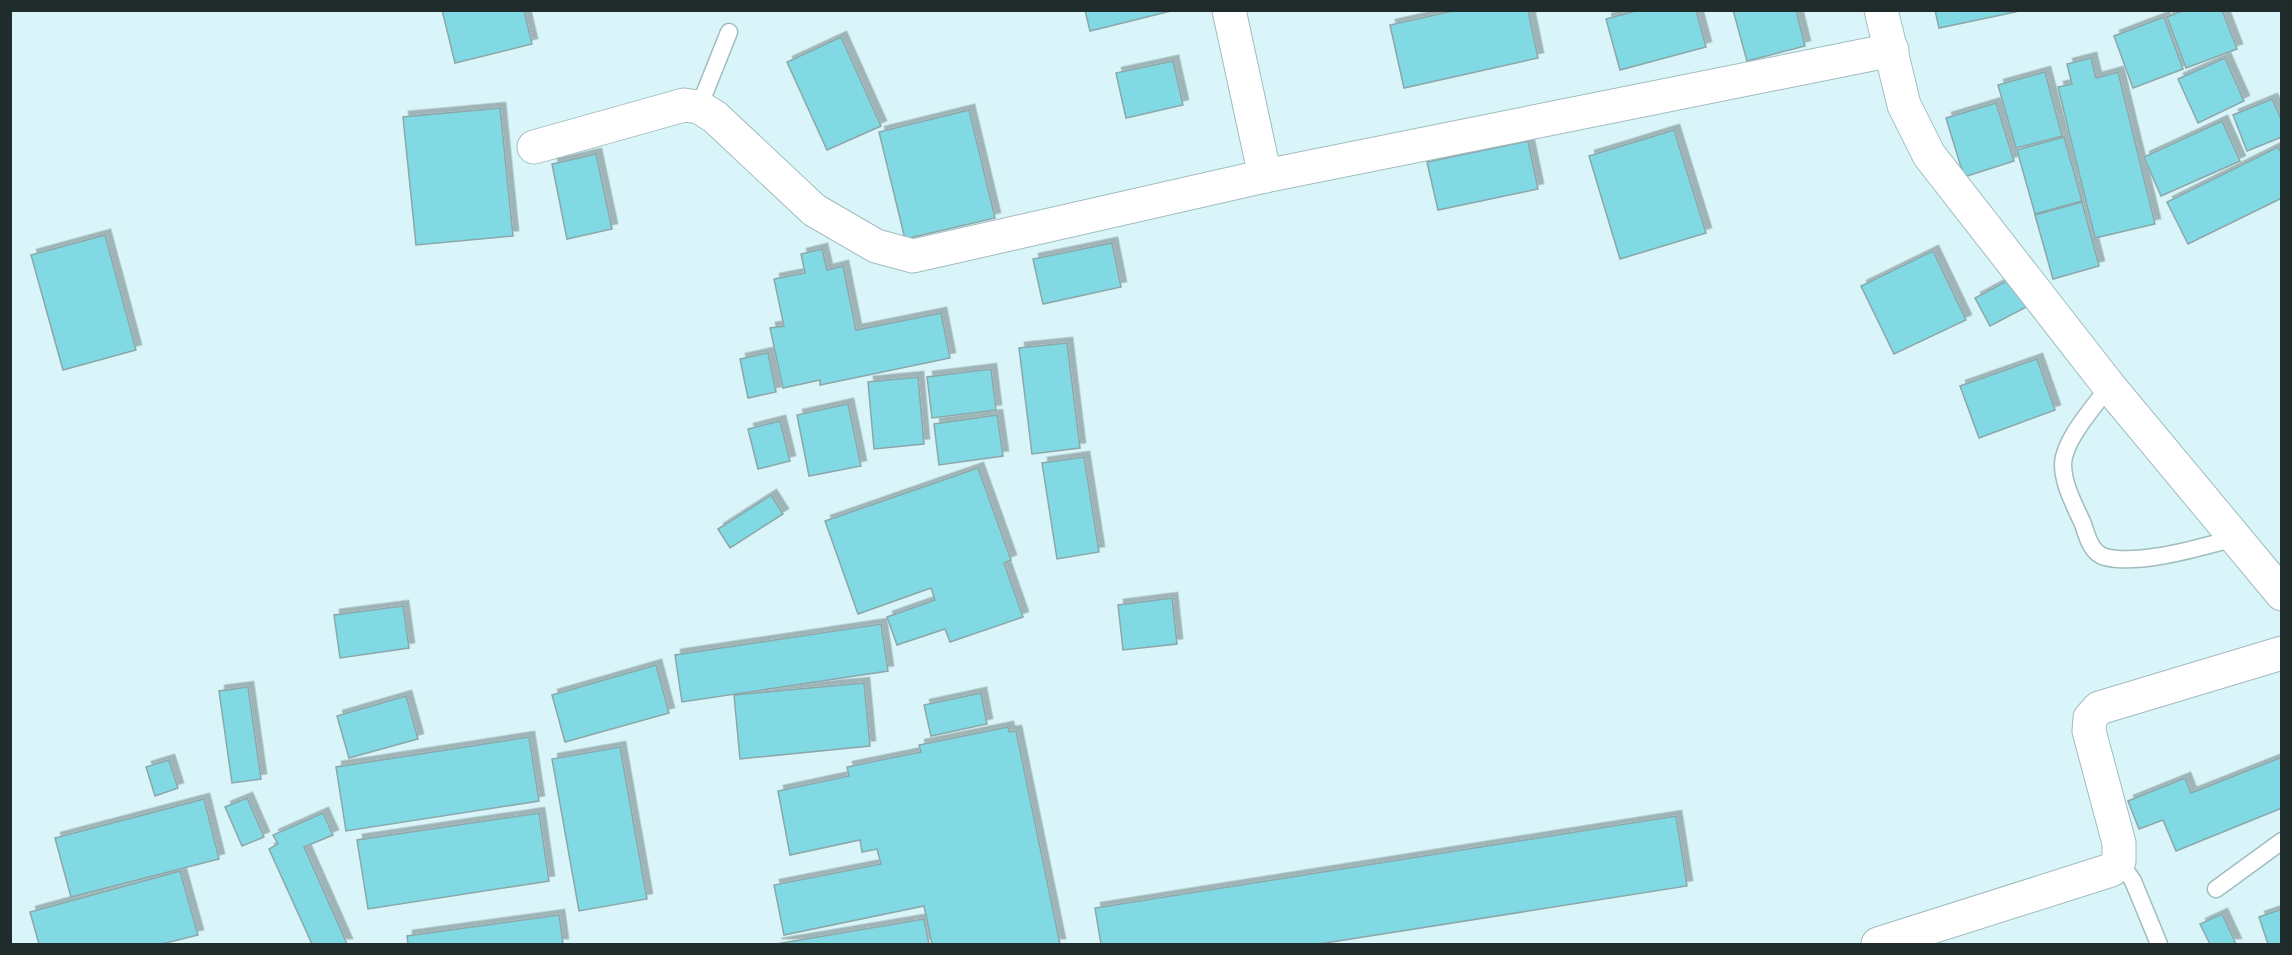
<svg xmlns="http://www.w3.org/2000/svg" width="2292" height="955" font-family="'Sofia Sans Condensed',sans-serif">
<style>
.building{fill:#80d9e3;stroke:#8ca7aa;stroke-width:1.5;filter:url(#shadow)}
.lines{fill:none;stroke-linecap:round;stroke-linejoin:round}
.lane-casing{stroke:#a1bcbf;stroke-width:19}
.street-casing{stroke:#a1bcbf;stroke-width:35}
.secondary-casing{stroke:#a1bcbf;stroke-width:35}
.lane{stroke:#fff;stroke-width:16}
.street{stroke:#fff;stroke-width:33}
.secondary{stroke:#fff;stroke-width:33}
</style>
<defs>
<filter id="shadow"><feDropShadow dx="5.5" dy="-5.5" stdDeviation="0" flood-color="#0004"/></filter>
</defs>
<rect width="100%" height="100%" fill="#d9f5f9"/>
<g class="building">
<polygon points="442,10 524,10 532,44 455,63"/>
<polygon points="1085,10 1175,10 1090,31"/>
<polygon points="1457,10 1528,10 1538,58 1404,88 1390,25"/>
<polygon points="1639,10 1696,10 1706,47 1620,70 1606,19"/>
<polygon points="1733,10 1796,10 1805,46 1747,61"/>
<polygon points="1935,10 2016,10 2016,12 1939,28"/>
<polygon points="2184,10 2222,10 2237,49 2186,68 2167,17"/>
<polygon points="2164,17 2183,69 2133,88 2114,36"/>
<polygon points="841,37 881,126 827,150 787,62"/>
<polygon points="2091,58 2096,78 2118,72 2155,224 2095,238 2058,87 2072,84 2067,64"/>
<polygon points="2225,58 2244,101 2198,123 2178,79"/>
<polygon points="1173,61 1183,105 1126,118 1116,73"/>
<polygon points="2045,72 2062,136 2016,148 1998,85"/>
<polygon points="2272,99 2282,121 2282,137 2247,151 2233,115"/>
<polygon points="1996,103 2014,161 1964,177 1946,118"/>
<polygon points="500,108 513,236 416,245 403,117"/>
<polygon points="969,110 995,218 905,239 879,132"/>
<polygon points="2222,121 2240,161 2161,196 2144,157"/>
<polygon points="1674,130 1706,233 1620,259 1589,156"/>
<polygon points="2064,137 2082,201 2035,214 2017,150"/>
<polygon points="1528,141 1538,189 1438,210 1427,162"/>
<polygon points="2278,147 2282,154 2282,198 2188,244 2167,202"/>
<polygon points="596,154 612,229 567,239 552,164"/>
<polygon points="2082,202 2099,266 2053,279 2035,215"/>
<polygon points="105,235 136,350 63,370 31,255"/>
<polygon points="1112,243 1121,287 1043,304 1033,259"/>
<polygon points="822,249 827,270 843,266 856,330 941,313 950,358 820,385 820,380 783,388 770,328 784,326 774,279 805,273 801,254"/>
<polygon points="1933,251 1966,320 1894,354 1861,286"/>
<polygon points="2018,275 2034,303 1990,326 1975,298"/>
<polygon points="1067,343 1080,448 1032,454 1019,348"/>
<polygon points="768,353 776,392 748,398 740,359"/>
<polygon points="2037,359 2055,410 1979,438 1960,386"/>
<polygon points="991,369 996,410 932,418 927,377"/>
<polygon points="918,377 924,444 874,449 868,382"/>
<polygon points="848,404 861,466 809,476 797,415"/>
<polygon points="997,415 1003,456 939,465 934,424"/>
<polygon points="780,421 790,461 758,469 748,429"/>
<polygon points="1084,457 1099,552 1057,559 1042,463"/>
<polygon points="978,468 1011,560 1004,563 1023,617 950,642 945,629 897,645 887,617 935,600 931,588 858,614 825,521"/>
<polygon points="771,495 783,514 730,548 718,529"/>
<polygon points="1172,598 1177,644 1123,650 1118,605"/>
<polygon points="403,606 409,648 340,658 334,615"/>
<polygon points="881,624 888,671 682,702 675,655"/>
<polygon points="656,665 669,713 565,742 552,695"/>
<polygon points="864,683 870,746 740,759 734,695"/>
<polygon points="248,687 261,779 232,783 219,691"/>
<polygon points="981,693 987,724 931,736 924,705"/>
<polygon points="406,696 418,739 349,758 337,716"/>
<polygon points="1008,727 1009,732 1016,731 1060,944 932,944 924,906 784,935 774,885 881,864 877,849 862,852 860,840 790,855 778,791 849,776 847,767 921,752 919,745"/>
<polygon points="529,737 539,801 346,831 336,767"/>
<polygon points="620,747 647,899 579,911 552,759"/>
<polygon points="2282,757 2282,808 2176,851 2163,820 2139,829 2128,801 2185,778 2191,793"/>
<polygon points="169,760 178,788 155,796 146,767"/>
<polygon points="247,798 264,837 242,846 225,807"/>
<polygon points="204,799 219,859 71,897 55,838"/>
<polygon points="323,813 333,835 304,847 347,944 312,944 269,849 278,844 273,835"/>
<polygon points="539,813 549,881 368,909 357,840"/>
<polygon points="1676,816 1687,886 1319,944 1101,944 1095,908"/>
<polygon points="180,871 198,935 162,944 39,944 30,912"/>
<polygon points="2282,909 2282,944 2268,944 2259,917"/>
<polygon points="2222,914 2236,944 2210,944 2200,924"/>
<polygon points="559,915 563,944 408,944 407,936"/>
<polygon points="924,919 929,944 776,944"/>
</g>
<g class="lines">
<g class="lane-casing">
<g id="lane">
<polyline points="699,107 729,32"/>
<path d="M2109,386C2095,406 2064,439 2063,464C2063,485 2075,506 2083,524C2087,536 2091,553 2105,557C2141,566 2200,547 2236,538"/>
<polyline points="2119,861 2133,881 2159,944"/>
<polyline points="2216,889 2282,841"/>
</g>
</g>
<g class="street-casing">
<g id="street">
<polyline points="1229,10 1265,176"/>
<polyline points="534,147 684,105 699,107 715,117 814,210 876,246 913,256 1265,176 1892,50"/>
<polyline points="1878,944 2111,870 2119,861 2119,843 2089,731 2090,718 2099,708 2282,653"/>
</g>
</g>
<g class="secondary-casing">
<polyline id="secondary" points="1881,10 1904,105 1929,155 2109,386 2282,594"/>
</g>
<use href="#lane" class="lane"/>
<use href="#street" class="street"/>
<use href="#secondary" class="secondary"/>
</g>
<rect width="2292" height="955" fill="none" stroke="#202b2c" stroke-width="24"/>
</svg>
